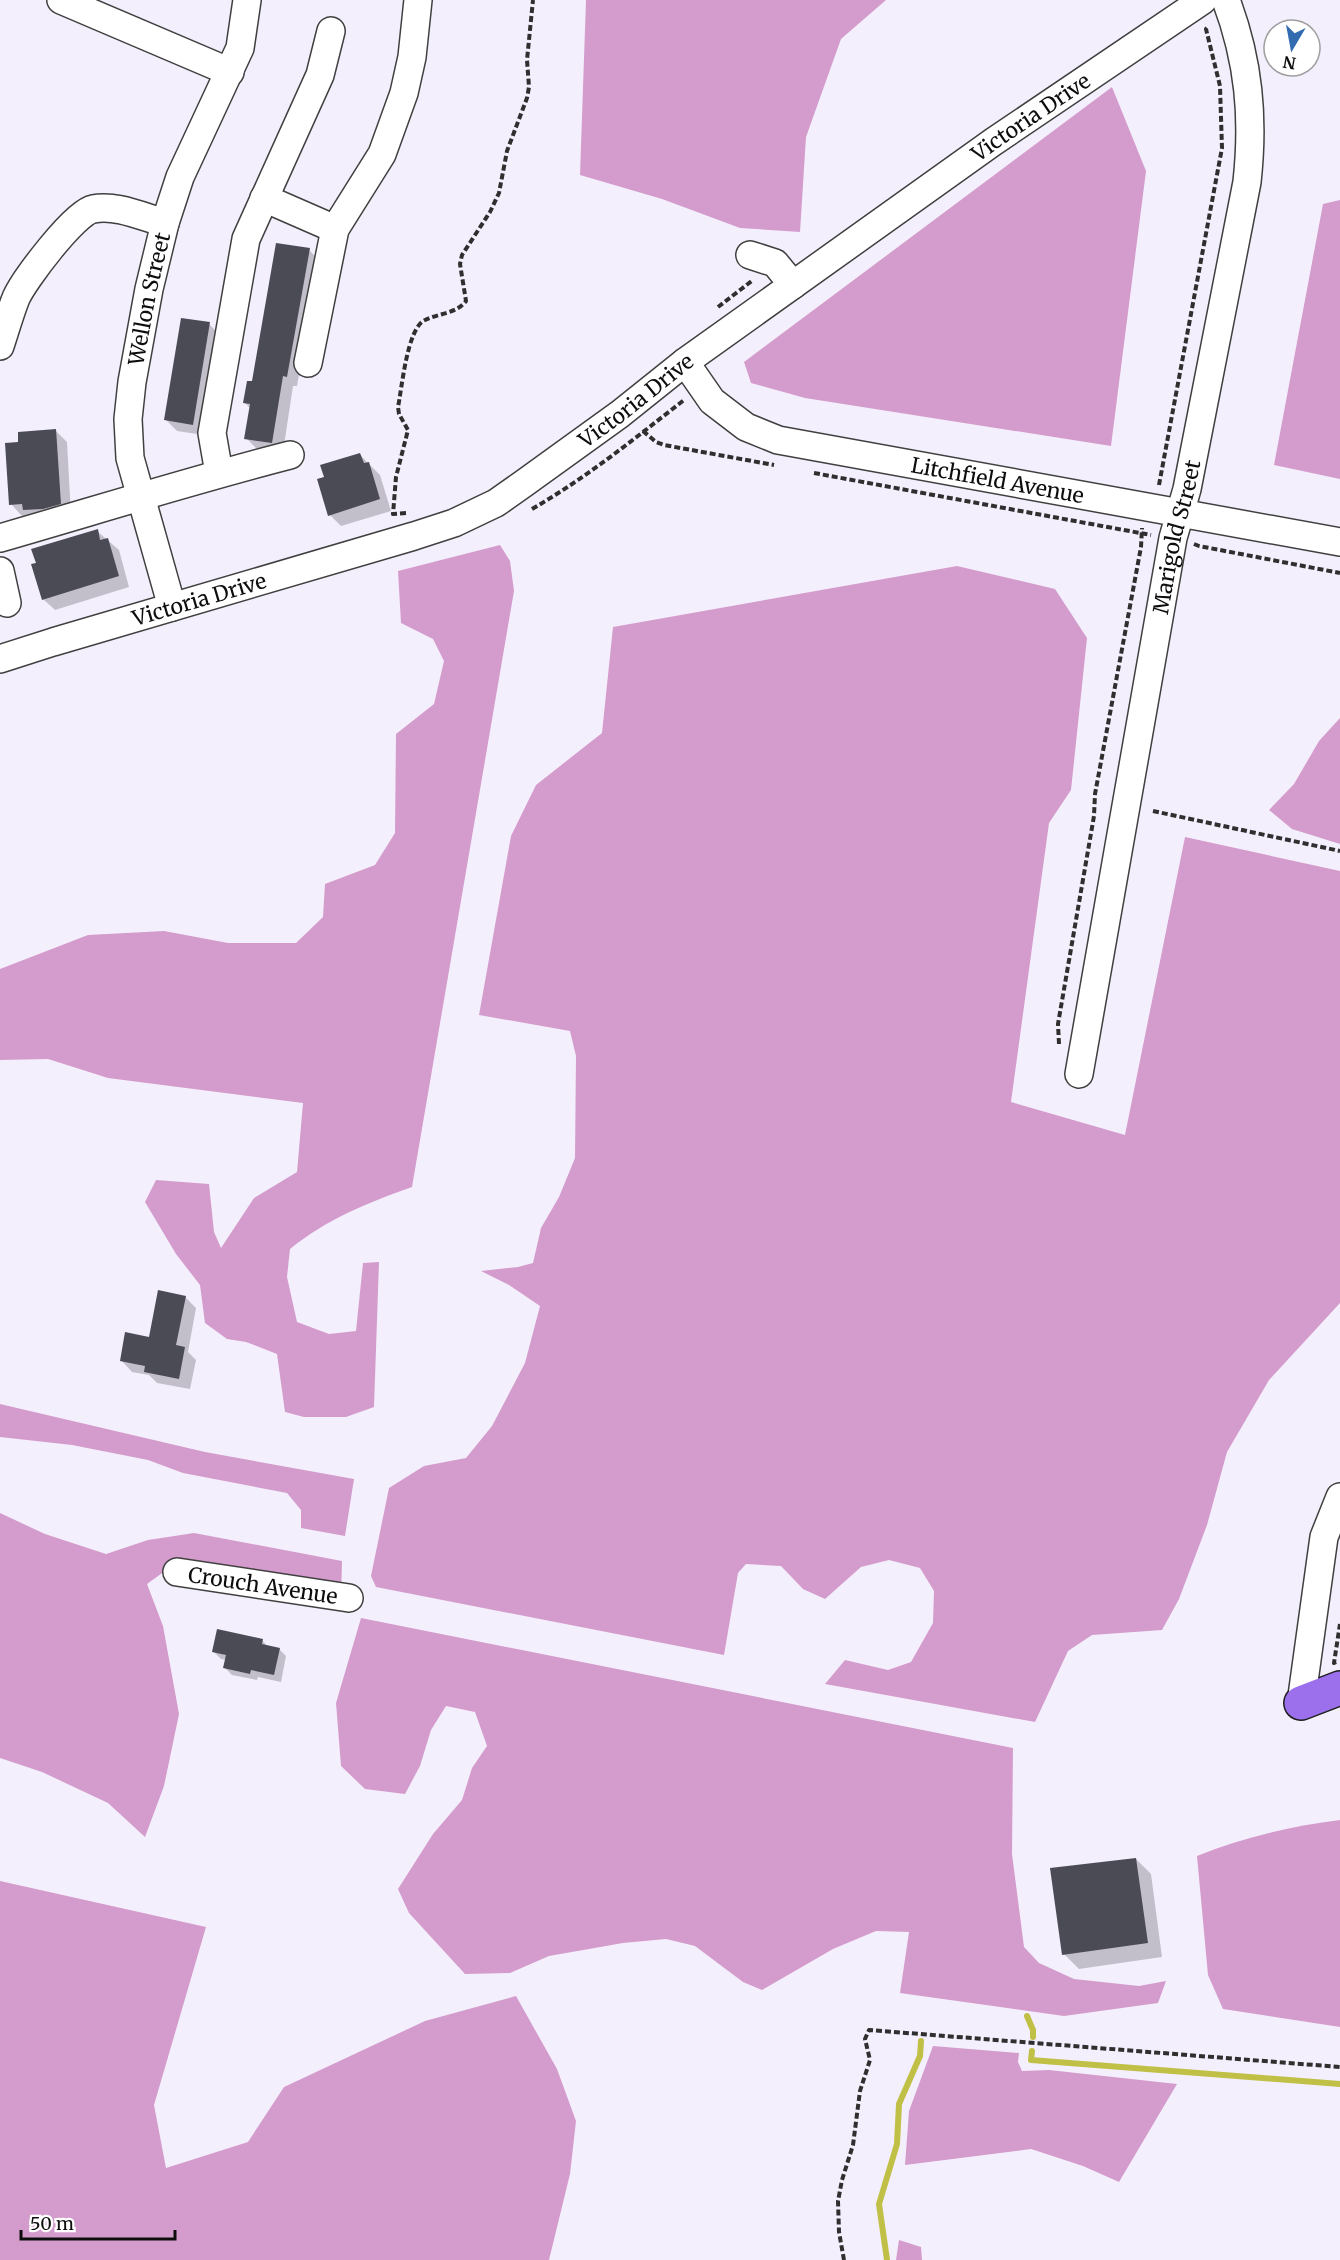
<svg xmlns="http://www.w3.org/2000/svg" width="1340" height="2260" font-family="Merriweather,serif">
<style>
.forest{fill:#d49ccc}
.shadow{fill:#0003}
.lines{fill:none;stroke-linecap:round;stroke-linejoin:round}
.stream{stroke:#c0c046;stroke-width:6}
.building{fill:#4a4b55}
.minor-casing{stroke:#404040;stroke-width:30}
.major-casing{stroke:#1e1e1e;stroke-width:36}
.path{stroke:#2f2f2f;stroke-width:4;stroke-dasharray:6 3;stroke-linecap:butt}
.minor{stroke:#fff;stroke-width:27}
.major{stroke:#9c70ec;stroke-width:33}
.labels{text-anchor:middle;dominant-baseline:central;stroke-width:6;stroke-linejoin:round;paint-order:stroke}
.street-label{font-size:21px;fill:#0d0d0d;stroke:#fff}
</style>
<rect width="100%" height="100%" fill="#f4effd"/>
<g class="forest">
<polygon points="586,0 886,0 841,39 806,137 800,232 740,228 662,199 580,175"/>
<polygon points="1112,87 1146,171 1111,446 805,398 751,383 744,362"/>
<polygon points="1340,200 1340,479 1274,465 1323,204"/>
<path d="M500,545L510,561L514,591L412,1187C367,1203 327,1219 290,1249L287,1277L297,1322L329,1334L356,1331L363,1263L379,1262L374,1407L346,1417H304L285,1412L277,1354L246,1342L227,1339L205,1323L200,1285L176,1254L145,1202L156,1180L209,1184L214,1232L221,1248L254,1198L297,1172L303,1103L108,1078L48,1059L0,1060V969L88,935L164,931L228,943H296L323,917L325,884L375,865L395,833L396,734L434,704L444,661L433,639L401,623L398,571Z"/>
<polygon points="957,566 1055,589 1087,638 1071,790 1049,823 1011,1102 1125,1135 1185,837 1340,871 1340,1303 1269,1380 1227,1452 1207,1525 1179,1599 1162,1630 1092,1635 1068,1651 1035,1722 825,1684 845,1660 888,1670 911,1662 933,1623 934,1591 920,1568 889,1560 861,1567 825,1599 803,1589 781,1566 746,1564 738,1573 724,1655 376,1587 371,1576 389,1488 424,1466 466,1458 492,1426 525,1363 540,1306 509,1285 481,1271 518,1267 533,1263 541,1228 559,1197 575,1158 576,1056 570,1031 479,1015 511,836 536,785 602,733 613,627"/>
<polygon points="1340,718 1340,844 1292,829 1269,810 1294,784 1319,741"/>
<polygon points="0,1404 205,1452 354,1479 345,1536 301,1528 301,1510 287,1493 183,1473 148,1460 72,1445 0,1437"/>
<polygon points="0,1513 45,1534 106,1554 148,1540 194,1533 342,1561 341,1599 176,1563 147,1584 163,1626 179,1714 164,1786 145,1837 108,1803 42,1772 0,1758"/>
<polygon points="361,1618 1013,1748 1012,1854 1024,1947 1039,1963 1074,1979 1139,1986 1166,1981 1158,2003 1064,2016 900,1993 909,1932 876,1931 833,1949 762,1990 743,1982 695,1946 666,1939 623,1943 549,1956 510,1973 465,1974 409,1913 398,1889 433,1834 462,1800 472,1768 487,1746 475,1712 446,1706 431,1730 420,1766 405,1794 365,1789 341,1766 336,1703"/>
<path d="M1340,1820V2027L1223,2009L1208,1975L1197,1856C1242,1838 1291,1826 1340,1820Z"/>
<polygon points="0,1881 206,1927 154,2105 166,2168 248,2142 284,2087 425,2021 516,1996 557,2069 576,2121 570,2174 549,2260 0,2260"/>
<polygon points="933,2046 1019,2053 1018,2062 1022,2071 1049,2070 1177,2084 1119,2182 1083,2166 1031,2149 905,2165 909,2111"/>
<polygon points="899,2240 921,2247 922,2260 896,2260"/>
</g>
<g class="shadow">
<polygon points="309,250 319,260 297,386 293,386 283,452 256,448 246,438 250,408 245,403"/>
<polygon points="209,324 220,335 204,435 177,431 166,420"/>
<polygon points="56,431 67,442 71,515 35,521 30,515 22,516 11,504 20,443"/>
<polygon points="360,455 380,475 391,511 341,526 330,515 326,478"/>
<polygon points="97,531 119,550 129,587 55,610 43,599"/>
<polygon points="185,1297 196,1308 188,1352 196,1360 190,1389 157,1383 149,1375 132,1372 121,1360 150,1338"/>
<polygon points="262,1640 268,1647 279,1649 286,1656 281,1682 258,1677 257,1680 232,1675 225,1668 227,1660 221,1659 214,1652"/>
<polygon points="1136,1859 1151,1874 1162,1957 1079,1969 1064,1954"/>
</g>
<g class="lines">
<g class="stream">
<polyline points="1027,2016 1033,2030 1033,2037"/>
<polyline points="1032,2051 1031,2060 1340,2084"/>
<polyline points="887,2260 879,2204 897,2144 899,2104 920,2056 921,2041"/>
</g>
</g>
<g class="building">
<polygon points="276,243 310,248 287,377 283,376 272,443 244,439 250,404 243,403 247,381 252,381"/>
<polygon points="181,318 210,322 193,425 164,420"/>
<polygon points="56,429 61,504 43,509 23,510 22,504 9,505 5,443 18,442 18,432"/>
<polygon points="360,453 364,463 369,462 380,499 328,516 317,479 324,477 320,465"/>
<polygon points="98,529 100,540 108,538 119,576 42,600 31,564 36,563 31,549"/>
<polygon points="158,1290 186,1296 176,1345 185,1347 179,1379 144,1372 145,1366 120,1361 125,1332 149,1337"/>
<polygon points="217,1629 263,1639 262,1644 280,1648 274,1675 251,1670 250,1674 223,1668 226,1655 212,1652"/>
<polygon points="1136,1858 1148,1943 1062,1955 1050,1868"/>
</g>
<g class="lines">
<g class="minor-casing">
<g id="minor">
<polyline points="61,0 230,72"/>
<polyline points="264,198 335,229"/>
<polyline points="750,255 775,263 793,285"/>
<path d="M0,346C5,331 10,313 16,298C24,280 75,212 93,209C116,204 143,217 165,223"/>
<path id="s1" d="M685,362L712,401L746,427L778,440L1340,542"/>
<polyline points="308,363 335,229 382,154 404,93 412,57 418,0"/>
<polyline points="219,473 212,433 246,239 320,75 331,31"/>
<path d="M0,538C97,510 193,480 290,455"/>
<polyline points="0,571 7,603"/>
<path id="s2" d="M172,607L130,458L128,419L132,382L149,289L165,223L180,177L240,48L247,0"/>
<path id="s3" d="M0,659L53,642L414,536L454,523L496,503L523,484L620,414L685,362L993,142L1203,0"/>
<path id="s4" d="M1079,1074L1173,538L1187,489L1247,182C1254,118 1249,61 1226,0"/>
<path id="s5" d="M177,1572L349,1598"/>
<polyline points="1301,1703 1324,1537 1340,1497"/>
</g>
</g>
<g class="major-casing">
<polyline id="major" points="1301,1703 1340,1688"/>
</g>
<g class="path">
<polyline points="718,307 753,280"/>
<polyline points="643,431 656,442 664,445 774,465"/>
<polyline points="814,473 1151,535"/>
<polyline points="1159,485 1222,148 1220,86 1206,29 1208,27"/>
<path d="M532,509C586,478 634,439 684,400"/>
<path d="M406,513L393,514L396,477L408,430L399,414L398,407C402,388 407,328 425,320C439,313 456,314 466,301L460,264L462,255L490,212L499,193L507,151L527,98L529,87L527,60L533,0"/>
<polyline points="1194,544 1199,546 1340,573"/>
<polyline points="1153,811 1340,851"/>
<polyline points="1059,1044 1058,1024 1094,816 1095,794 1141,547 1142,528"/>
<polyline points="1336,1662 1334,1663 1340,1624"/>
<polyline points="844,2260 839,2232 838,2201 842,2180 853,2145 860,2091 870,2060 865,2039 869,2030 1340,2067"/>
</g>
<use href="#minor" class="minor"/>
<use href="#major" class="major"/>
</g>
<g class="labels">
<g class="street-label">
<text stroke="none"><textPath href="#s3" startOffset="1180">Victoria Drive</textPath></text>
<text stroke="none"><textPath href="#s2" startOffset="316">Wellon Street</textPath></text>
<text stroke="none"><textPath href="#s3" startOffset="694">Victoria Drive</textPath></text>
<text stroke="none"><textPath href="#s1" startOffset="348">Litchfield Avenue</textPath></text>
<text stroke="none"><textPath href="#s4" startOffset="546">Marigold Street</textPath></text>
<text stroke="none"><textPath href="#s3" startOffset="208">Victoria Drive</textPath></text>
<text stroke="none"><textPath href="#s5" startOffset="87">Crouch Avenue</textPath></text>
</g>
</g>
<g transform="translate(1292 48) rotate(190)"><circle r="28" fill="#ffffff" stroke="#9e9e9e" stroke-width="1.5"/>
<path d="M0-4.5L10 22L0 15L-10 22Z" fill="#326bb0"/>
<text y="-9" font-size="16" font-weight="bold" text-anchor="middle" fill="#0d0d0d">N</text>
</g>
<path d="M21 2230v9h154v-9" fill="none" stroke="#0d0d0d" stroke-width="3"/>
<text x="30" y="2230" font-size="18" fill="#0d0d0d" stroke="#ffffff" stroke-width="4.5" paint-order="stroke">50 m</text>
</svg>
